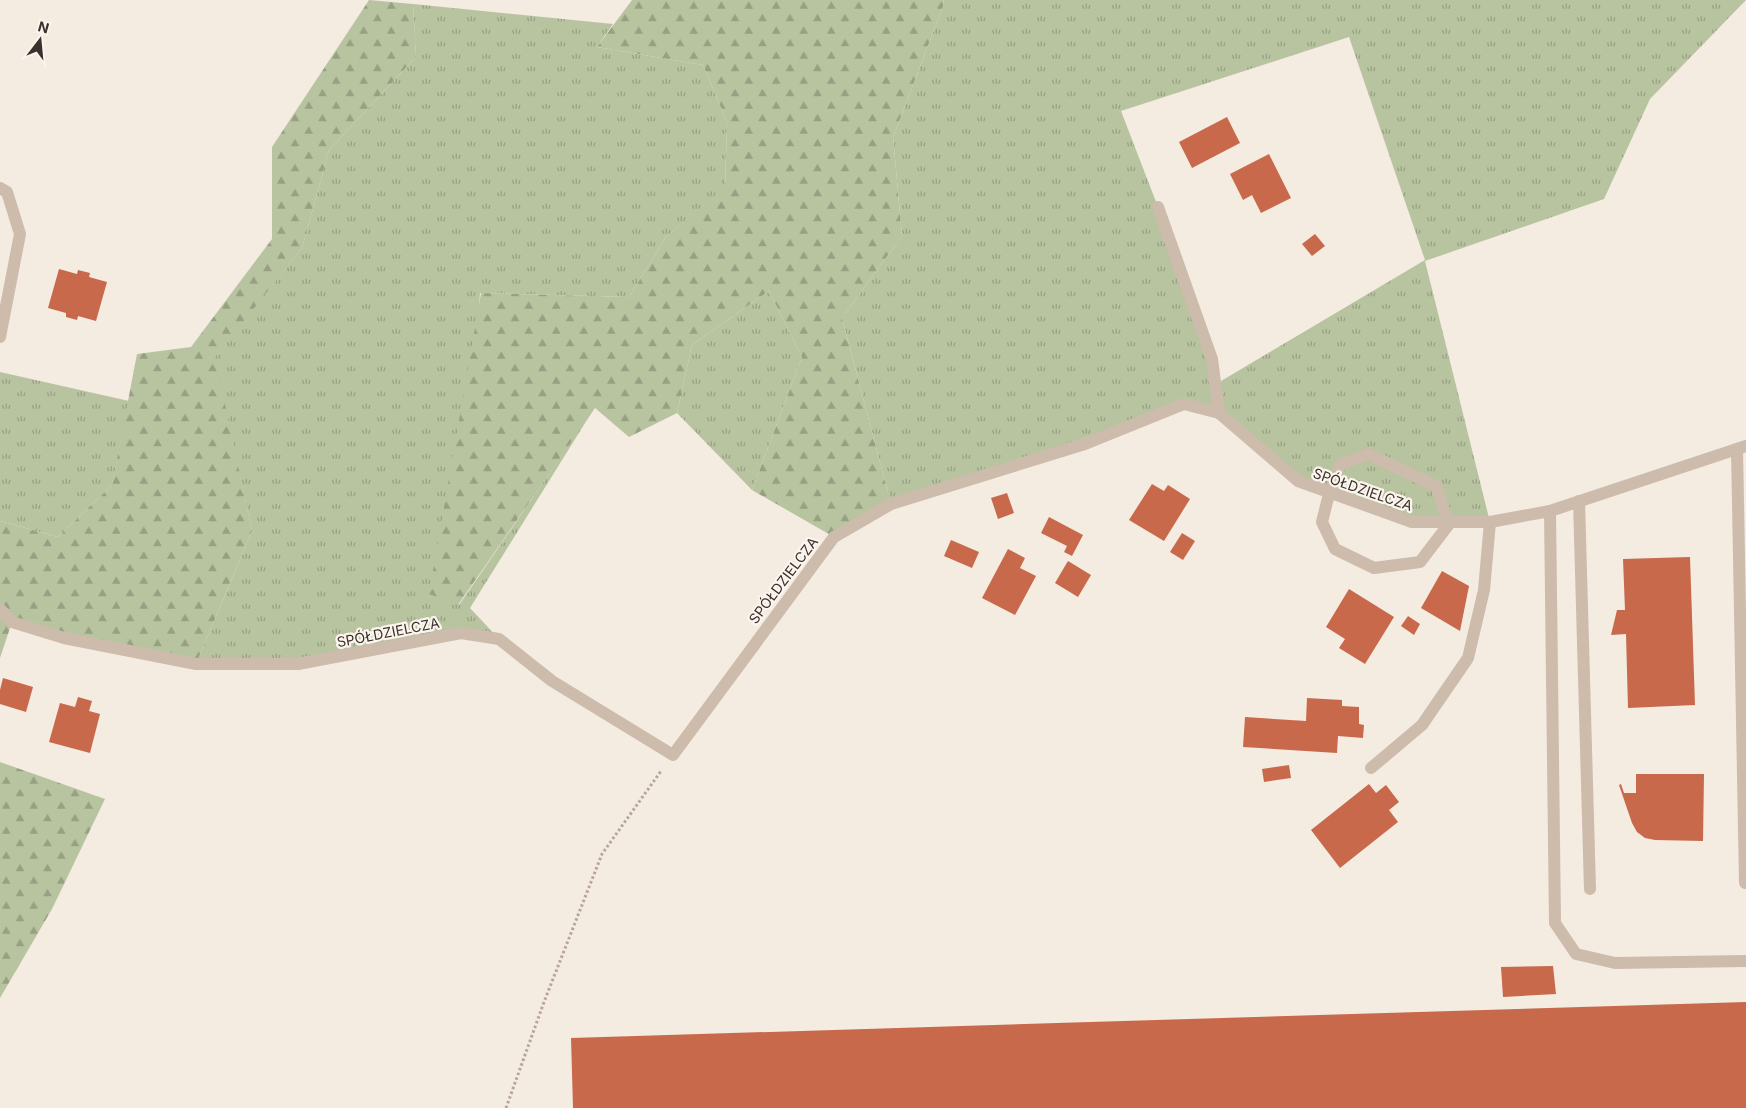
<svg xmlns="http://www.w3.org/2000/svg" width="1746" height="1108" font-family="Inter,sans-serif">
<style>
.grass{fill:url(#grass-tufts);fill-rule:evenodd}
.forest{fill:url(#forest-firs)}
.building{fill:#c8694b}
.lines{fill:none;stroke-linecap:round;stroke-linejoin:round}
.path{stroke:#b9a596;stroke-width:3;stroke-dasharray:2.5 2.5;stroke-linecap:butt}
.lane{stroke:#cdbbac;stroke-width:12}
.street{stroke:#cdbbac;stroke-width:12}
.labels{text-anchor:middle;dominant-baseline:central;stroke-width:4.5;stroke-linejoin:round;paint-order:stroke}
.street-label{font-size:14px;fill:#3b302b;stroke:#fbf5ee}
</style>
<defs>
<pattern id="grass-tufts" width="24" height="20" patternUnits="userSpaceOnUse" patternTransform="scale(1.25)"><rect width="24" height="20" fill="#b8c4a0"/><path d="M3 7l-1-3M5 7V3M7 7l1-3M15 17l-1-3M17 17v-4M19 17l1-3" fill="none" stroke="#97a083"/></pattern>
<pattern id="forest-firs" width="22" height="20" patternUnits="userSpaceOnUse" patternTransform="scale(1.25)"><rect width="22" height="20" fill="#b8c4a0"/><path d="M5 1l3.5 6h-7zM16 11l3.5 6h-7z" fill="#97a083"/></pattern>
</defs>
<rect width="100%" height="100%" fill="#f4ebe1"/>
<g class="grass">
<path d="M943,0H1746L1650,99L1604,199L1425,261L1490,522H1412L1298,481L1219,413L1184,404L891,504L842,318L902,236L893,137L944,4ZM1349,37L1425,260L1216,384L1158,207L1121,111Z"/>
<polygon points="413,4 613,24 597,47 703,65 727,122 725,188 666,237 629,297 480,293 459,605 595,407 470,608 499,639 461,633 298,664 196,664 252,531 214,357 302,248 329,150 416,57"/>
<polygon points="769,291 802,357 752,490 677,413 692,345"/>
<polygon points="0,372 129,401 112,485 58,537 0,521"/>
</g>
<g class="forest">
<polygon points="369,0 413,4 416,57 329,150 302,248 215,357 252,531 196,664 12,622 0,658 0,521 58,537 112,485 137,354 191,347 272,239 272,147"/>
<polygon points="632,0 943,0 944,4 893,137 902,236 842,318 891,504 834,537 752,490 802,357 769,291 692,345 677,413 629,437 595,408 458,605 429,594 481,293 629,297 666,237 725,187 727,122 703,65 597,47"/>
<polygon points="0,762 105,799 52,909 0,998"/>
</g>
<g class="building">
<polygon points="1227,117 1240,143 1192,168 1179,142"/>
<polygon points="1269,154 1291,198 1261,213 1252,195 1243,200 1230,174"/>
<polygon points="1315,234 1325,246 1312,256 1302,244"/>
<polygon points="59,269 77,274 78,270 90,273 89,277 107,282 96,321 78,316 77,320 66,317 66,313 48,308"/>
<polygon points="1152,484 1164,491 1168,485 1190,499 1164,541 1129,520"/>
<polygon points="1007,493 1014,513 998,519 991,498"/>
<polygon points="1049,517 1083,535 1072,556 1064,552 1067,546 1041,533"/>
<polygon points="1182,533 1195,541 1183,560 1170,552"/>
<polygon points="951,540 979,552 972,568 944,556"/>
<polygon points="1008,549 1025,558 1020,568 1036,576 1015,615 982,598"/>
<polygon points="1690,557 1695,705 1628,708 1626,634 1611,635 1617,610 1625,610 1623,559"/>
<polygon points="1068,561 1091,575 1078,597 1055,583"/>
<polygon points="1442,571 1469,586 1460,631 1421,608"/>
<polygon points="1349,589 1394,617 1365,664 1339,648 1345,639 1326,627"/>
<polygon points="1408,616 1420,624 1414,635 1401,626"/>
<polygon points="3,678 33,687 26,712 0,704 0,690"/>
<polygon points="78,697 92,701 89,711 100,714 90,753 49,742 60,703 75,707"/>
<polygon points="1307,698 1342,700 1342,706 1359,707 1359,724 1364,725 1363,738 1338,736 1337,753 1243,747 1245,717 1306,721"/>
<polygon points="1289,765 1291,778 1264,782 1262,769"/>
<polygon points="1636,774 1704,774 1703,841 1655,840 1645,838 1637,832 1632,823 1619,785 1621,784 1624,793 1636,793"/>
<polygon points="1369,784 1376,793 1386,785 1399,802 1389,810 1398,822 1340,868 1311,830"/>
<polygon points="1553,966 1556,994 1503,997 1501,967"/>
<polygon points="1746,1002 1746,1108 573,1108 571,1038"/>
</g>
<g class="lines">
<polyline class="path" points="506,1108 544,1002 602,854 661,771"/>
<g class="lane">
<polyline points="1158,207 1212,359 1219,413"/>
<polyline points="1737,449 1745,883"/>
<polygon points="1368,454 1436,486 1449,524 1420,562 1374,568 1335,549 1322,522 1329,494 1340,465"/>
<polyline points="1579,501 1590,889"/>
<polyline points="1550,511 1555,923 1576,954 1615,963 1746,961"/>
<polyline points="1371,768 1422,725 1468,658 1484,590 1490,522"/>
</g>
<g class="street">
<polyline points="0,188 7,192 20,234 0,337"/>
<polyline points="0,609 12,622 64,638 196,664 298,664 461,633 499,639 552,681 673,755 834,537 891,504 1085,444 1184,404 1219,413 1298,481 1412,522 1490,522 1550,511 1746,446"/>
</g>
</g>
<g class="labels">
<g class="street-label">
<text transform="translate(1363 489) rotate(19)">SPÓŁDZIELCZA</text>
<text transform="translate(783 580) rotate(-53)">SPÓŁDZIELCZA</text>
<text transform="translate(388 632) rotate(-11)">SPÓŁDZIELCZA</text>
</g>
</g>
<g transform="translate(40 40) rotate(16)" stroke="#fbf5ee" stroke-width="4" paint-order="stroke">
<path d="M0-4L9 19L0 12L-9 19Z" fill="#3b302b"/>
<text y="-8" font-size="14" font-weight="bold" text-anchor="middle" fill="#3b302b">N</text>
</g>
</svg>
